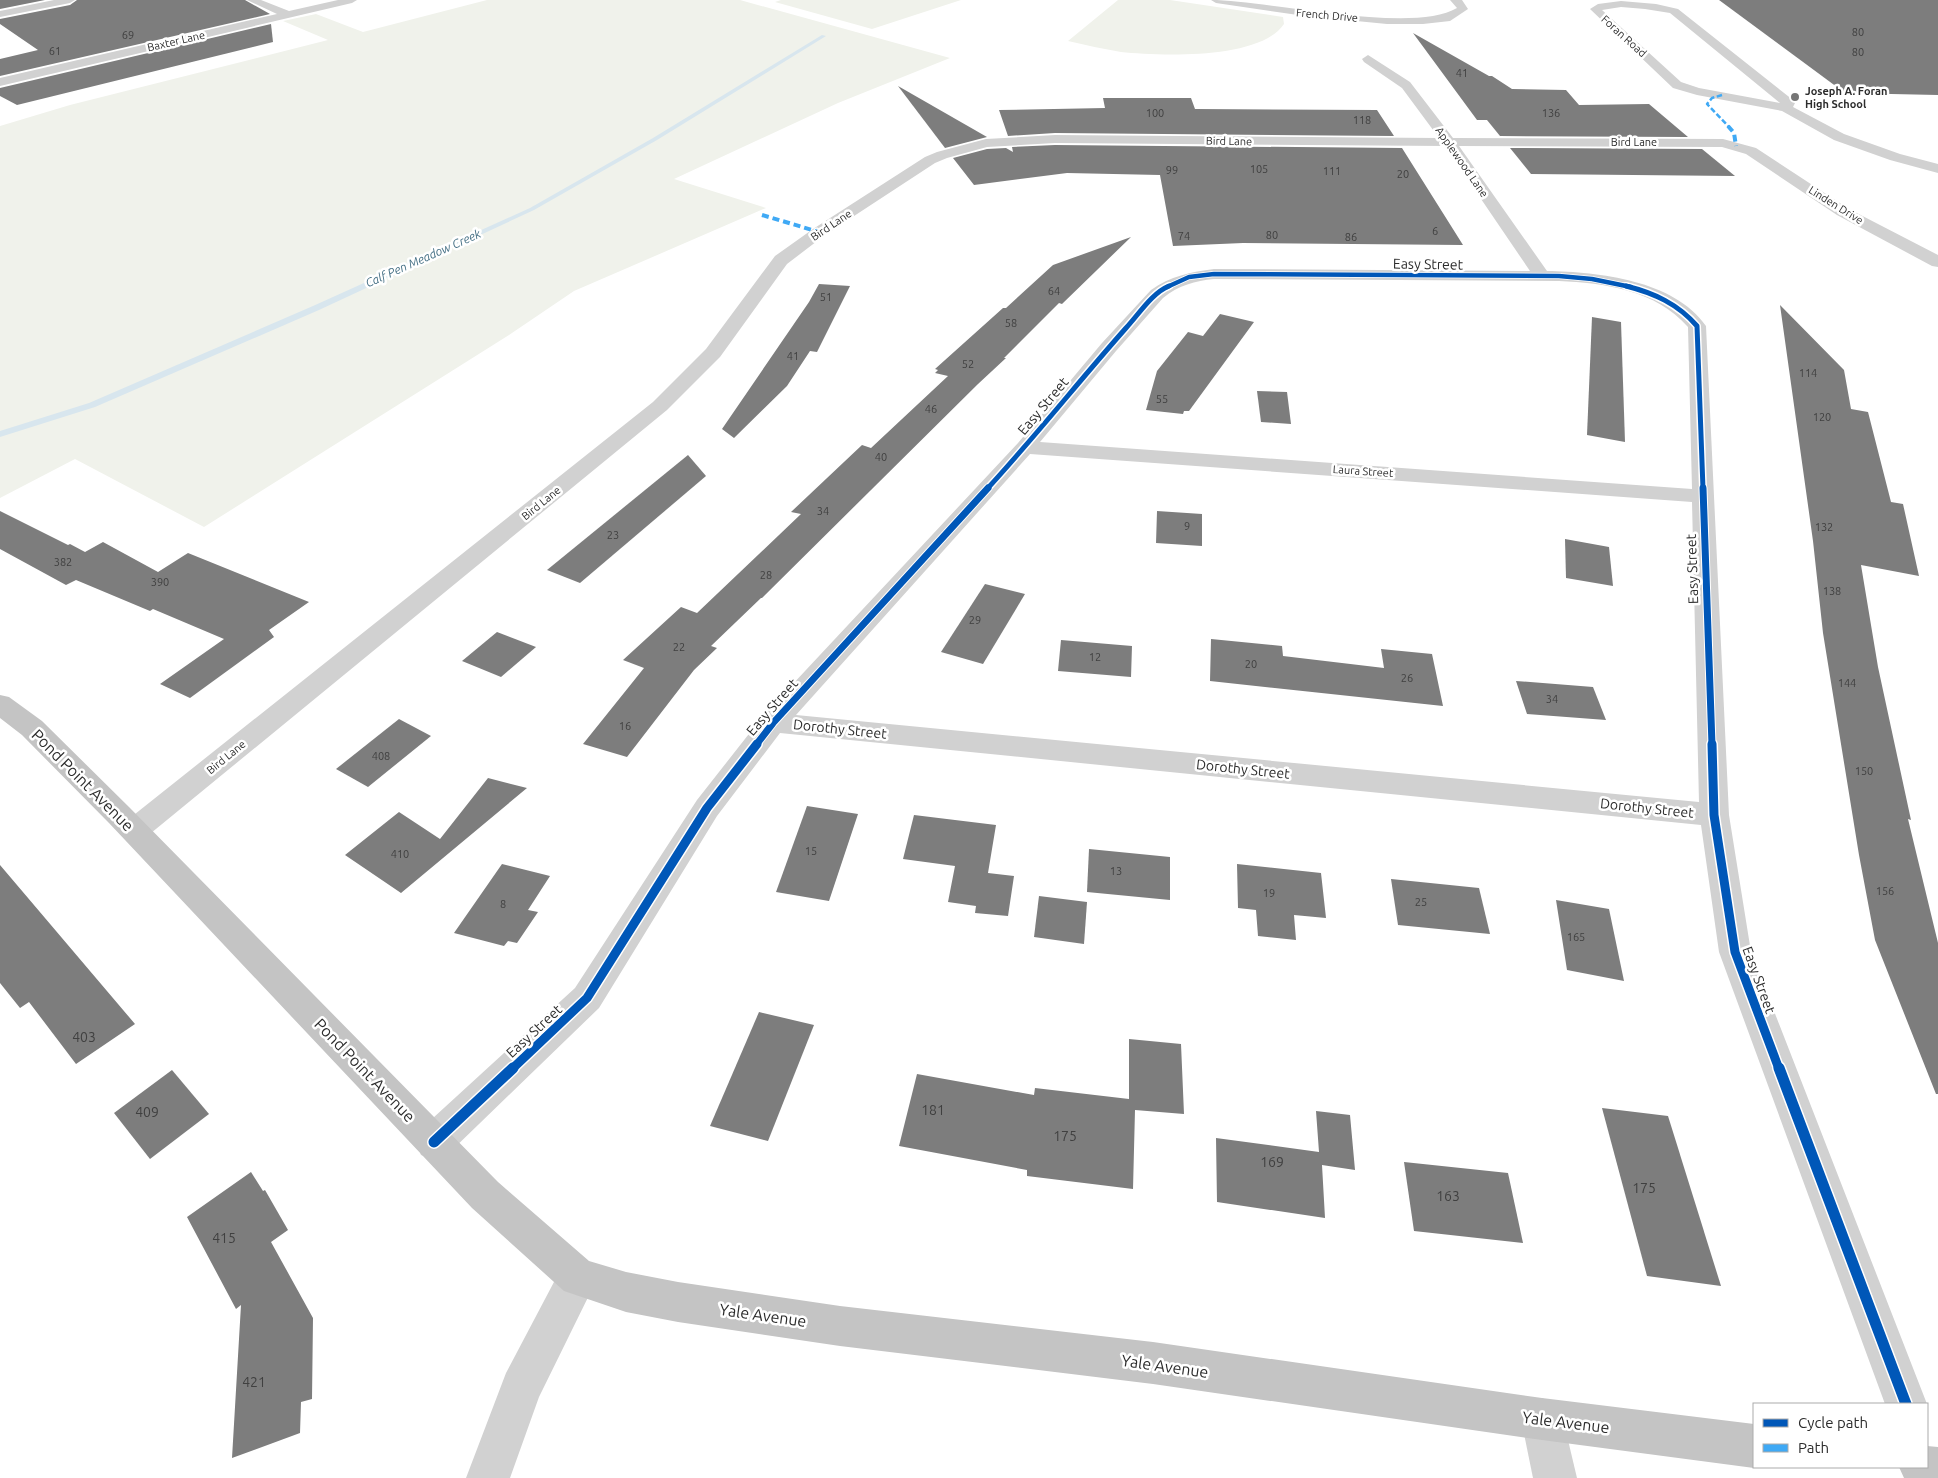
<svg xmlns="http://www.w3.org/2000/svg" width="1938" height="1478" font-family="Ubuntu,sans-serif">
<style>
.green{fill:#f0f2eb}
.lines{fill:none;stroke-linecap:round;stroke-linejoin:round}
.stream{fill:#d8e6ee;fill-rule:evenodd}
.building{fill:#7d7d7d}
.minor{fill:#d1d1d1;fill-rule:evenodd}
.major{fill:#c4c4c4;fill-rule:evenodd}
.quiet-far1{stroke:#3fa9f5;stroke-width:2.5;stroke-dasharray:5.5 2.5;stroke-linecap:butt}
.quiet{stroke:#3fa9f5;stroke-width:4;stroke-dasharray:7 4;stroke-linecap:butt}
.cycleway-far4-casing{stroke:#fff;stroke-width:6}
.cycleway-far3-casing{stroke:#fff;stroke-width:8}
.cycleway-far2-casing{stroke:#fff;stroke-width:9}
.cycleway-far1-casing{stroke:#fff;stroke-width:12}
.cycleway-casing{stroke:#fff;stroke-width:14}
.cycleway-far4{stroke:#0057b8;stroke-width:4.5}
.cycleway-far3{stroke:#0057b8;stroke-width:5}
.cycleway-far2{stroke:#0057b8;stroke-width:7}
.cycleway-far1{stroke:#0057b8;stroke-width:9}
.cycleway{stroke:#0057b8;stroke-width:11}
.poi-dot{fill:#767676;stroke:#fff;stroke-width:2}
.labels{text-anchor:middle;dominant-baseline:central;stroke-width:5;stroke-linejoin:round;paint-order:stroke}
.far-street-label{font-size:11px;fill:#2c2c2c;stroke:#fff}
.number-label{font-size:11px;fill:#404040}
.far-poi-label{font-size:11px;font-weight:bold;fill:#2c2c2c;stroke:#fff;text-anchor:start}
.far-water-label{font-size:12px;font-style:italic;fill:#446f84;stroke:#fff}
.street-label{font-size:14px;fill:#2c2c2c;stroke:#fff}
.near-number-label{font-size:14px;fill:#404040}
.near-street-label{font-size:16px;fill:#2c2c2c;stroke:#fff}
</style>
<rect width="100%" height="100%" fill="#fff"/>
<g class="green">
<polygon points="487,0 740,0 950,58 838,103 674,179 766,208 574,291 509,335 204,527 75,459 0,498 0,126 70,105 328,40 283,21 316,14 363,32"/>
<polygon points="781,0 961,0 872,29 775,2"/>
<path d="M1118,0H1170L1283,17L1284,24C1260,60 1160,56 1121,52C1103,49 1086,45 1068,41Z"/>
</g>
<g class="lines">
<polygon class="stream" points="822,35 826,36 657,140 534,210 319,310 95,407 0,437 0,431 89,403 313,306 530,208 653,138"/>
</g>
<g class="building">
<polygon points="0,0 45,0 0,9"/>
<polygon points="77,0 245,0 270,14 0,76 0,59 38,50 0,24 0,19 70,5"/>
<polygon points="1719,0 1938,0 1938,95 1845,93"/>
<polygon points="271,24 273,42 17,105 0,96 0,88"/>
<polygon points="1413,33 1489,76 1492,76 1512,89 1566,90 1579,105 1649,104 1688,137 1500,136 1487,120 1477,120"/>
<polygon points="898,86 987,137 945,148"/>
<polygon points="1103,98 1191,98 1195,109 1377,110 1394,136 1055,133 1008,136 999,110 1105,108"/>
<polygon points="1055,145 1402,148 1463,245 1243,243 1173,246 1160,175 1067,173 974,185 953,158 987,149 1006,148 1013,152 1012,147"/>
<polygon points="1510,148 1702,149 1735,176 1531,174"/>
<polygon points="1131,237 1062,304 1059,303 1004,358 1006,358 978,384 762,598 761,598 711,646 717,648 694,670 627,757 583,744 644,668 623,660 681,607 697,613 801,514 791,512 862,445 871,448 948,376 935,373 938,370 935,369 1003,308 1006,308 1053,265"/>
<polygon points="819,284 850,286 817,352 810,351 787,386 734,438 722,429 809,302"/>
<polygon points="1780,305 1844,370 1851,409 1868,412 1891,502 1903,504 1919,576 1861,565 1878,667 1911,820 1908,819 1938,943 1938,1094 1936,1094 1875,940 1859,855 1823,633 1813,541"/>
<polygon points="1220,314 1254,322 1189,411 1184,411 1183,414 1146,410 1157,371 1188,332 1203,336"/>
<polygon points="1592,317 1621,322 1625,442 1587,435"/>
<polygon points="1257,391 1287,392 1291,424 1261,422"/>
<polygon points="688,455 706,476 580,583 547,570"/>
<polygon points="0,511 68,545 70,544 85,552 103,542 158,572 188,553 309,602 269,630 274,637 190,698 160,684 224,639 153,609 150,611 76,580 66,585 0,549"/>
<polygon points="1157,511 1202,514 1202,546 1156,543"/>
<polygon points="1565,539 1609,547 1613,586 1566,578"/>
<polygon points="985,584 1025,594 983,664 941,652"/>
<polygon points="497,632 536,647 501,677 462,661"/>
<polygon points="1211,639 1282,646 1283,656 1384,668 1381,649 1432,654 1443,706 1210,681"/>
<polygon points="1061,640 1132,646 1131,677 1058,671"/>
<polygon points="1516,681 1593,687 1606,720 1527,714"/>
<polygon points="399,719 431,736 368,787 336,769"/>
<polygon points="488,778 527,788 401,893 345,855 399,812 440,839"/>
<polygon points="807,806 858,814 829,901 776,892"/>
<polygon points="914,815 996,825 988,873 1014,876 1008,916 975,913 976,906 948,902 955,866 903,859"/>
<polygon points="1089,849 1170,857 1170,900 1087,892"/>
<polygon points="502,864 550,876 528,910 538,912 517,943 508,941 504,946 454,933"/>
<polygon points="1237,864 1321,873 1326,918 1294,915 1296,940 1258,936 1256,910 1238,908"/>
<polygon points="0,865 135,1024 76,1064 29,1002 20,1008 0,983"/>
<polygon points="1391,879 1479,888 1490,934 1398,925"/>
<polygon points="1039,896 1087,902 1084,944 1034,937"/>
<polygon points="1556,900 1609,909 1624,981 1567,970"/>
<polygon points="759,1012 814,1025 768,1141 710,1126"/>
<polygon points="1129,1039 1181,1044 1184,1114 1135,1110 1133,1189 1027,1176 1027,1170 899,1146 917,1074 1034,1095 1035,1088 1129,1099"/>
<polygon points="172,1070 209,1114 150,1159 114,1113"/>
<polygon points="1602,1108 1668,1116 1721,1286 1647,1276"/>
<polygon points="1316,1111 1350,1115 1355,1170 1322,1165 1325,1218 1217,1202 1216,1138 1319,1152"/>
<polygon points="1404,1162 1508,1173 1523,1243 1414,1231"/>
<polygon points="251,1172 263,1191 265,1190 288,1230 271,1242 313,1318 312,1399 301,1402 300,1433 232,1458 241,1305 236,1309 187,1217"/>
</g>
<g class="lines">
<g class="minor">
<polygon points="54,0 75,0 70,3 0,17 0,11"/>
<polygon points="247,0 261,0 289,11 338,0 357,0 352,3 0,86 0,78 277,14"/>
<path d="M1211,0C1268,0 1412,35 1457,8L1450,0H1462L1468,9L1450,21L1423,24H1387L1305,16L1216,3Z"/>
<path d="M1621,1L1656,4L1678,9L1793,100L1795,103L1793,107L1844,134L1900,154L1938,164V173L1890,160L1834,140L1782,111L1697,95L1673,88L1590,9L1598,4ZM1621,7L1645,9L1670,13L1780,103L1699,88L1681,82L1602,10Z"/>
<path d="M1368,55L1410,82L1453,138L1723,139L1756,148L1849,209L1938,255V267L1932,266L1837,215L1746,154L1722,147L1459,146L1547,271C1599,272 1674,280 1706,326L1729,815L1751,952L1927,1404V1405L1885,1404L1719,952L1701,825L780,733L717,816L599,1008L447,1155L434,1160L421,1155L416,1142L421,1129L575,988L697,800L763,716L1018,443L1102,343L1151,290C1170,276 1191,272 1214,269L1530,271L1445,146L1055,143L987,147L947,158L935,163L825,235L787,264L720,357L667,410L145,838L135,842L125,838L120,830L125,822L653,402L706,349L775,256L813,229L925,157L937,152L986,139L1055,135L1439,138L1402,88L1364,62L1362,59ZM1214,279L1559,281C1604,283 1656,290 1688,327L1692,489L1040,442L1116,351L1163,298C1179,285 1195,281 1214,279ZM1030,454L1692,502L1699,802L796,715Z"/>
<polygon points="578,1257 592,1263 598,1277 539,1397 510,1478 466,1478 506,1373 564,1263"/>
<polygon points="1542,1398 1557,1404 1563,1419 1577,1478 1533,1478 1521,1419 1527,1404"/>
</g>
<g class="major">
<polygon points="0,695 9,697 42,721 129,807 498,1182 589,1261 626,1272 678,1282 840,1306 1153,1342 1542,1398 1754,1424 1754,1467 1756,1467 1754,1468 1542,1440 1153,1384 840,1346 678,1322 626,1312 564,1291 472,1208 109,823 22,735 0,718"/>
<polygon points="1927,1446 1938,1447 1938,1478 1904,1478 1899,1467 1927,1467"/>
</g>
<polyline class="quiet-far1" points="1722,95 1712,98 1707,104 1729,127"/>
<g class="quiet">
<polyline points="1728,126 1734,133 1736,146"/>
<polyline points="762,215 819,232"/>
</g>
<g class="cycleway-far4-casing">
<polyline id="cycleway-far4" points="1167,287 1189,277 1214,274 1559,276 1592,279 1631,287"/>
</g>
<g class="cycleway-far3-casing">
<g id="cycleway-far3">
<path d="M1626,286C1654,293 1678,304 1697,326L1703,489"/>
<path d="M987,489C1035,437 1079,381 1126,328C1139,314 1152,293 1169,286"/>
</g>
</g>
<g class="cycleway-far2-casing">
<g id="cycleway-far2">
<polyline points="1703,488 1712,745"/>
<polyline points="756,745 773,723 988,488"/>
</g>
</g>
<g class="cycleway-far1-casing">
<g id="cycleway-far1">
<polyline points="1712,744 1714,815 1735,952 1779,1069"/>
<polyline points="512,1069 587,998 707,808 757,744"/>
</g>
</g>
<g class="cycleway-casing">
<g id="cycleway">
<polyline points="1779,1068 1906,1404"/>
<polyline points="434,1142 513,1068"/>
</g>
</g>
<use href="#cycleway-far4" class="cycleway-far4"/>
<use href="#cycleway-far3" class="cycleway-far3"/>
<use href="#cycleway-far2" class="cycleway-far2"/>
<use href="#cycleway-far1" class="cycleway-far1"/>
<use href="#cycleway" class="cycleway"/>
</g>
<circle class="poi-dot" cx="1795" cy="97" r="5"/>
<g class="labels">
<g class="far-street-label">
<text transform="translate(1327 15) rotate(5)">French Drive</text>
<text transform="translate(1624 36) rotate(42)">Foran Road</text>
<text transform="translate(176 41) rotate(-13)">Baxter Lane</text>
<text transform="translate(1229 141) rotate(1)">Bird Lane</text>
<text x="1634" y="142">Bird Lane</text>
<text transform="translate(1462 162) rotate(55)">Applewood Lane</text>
<text transform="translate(1836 205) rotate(32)">Linden Drive</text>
<text transform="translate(831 225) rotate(-34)">Bird Lane</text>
<text transform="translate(1363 471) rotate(4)">Laura Street</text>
<text transform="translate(541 503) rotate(-39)">Bird Lane</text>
<text transform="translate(226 757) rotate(-39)">Bird Lane</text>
</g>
<g class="number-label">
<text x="1858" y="32">80</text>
<text x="128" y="35">69</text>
<text x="55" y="51">61</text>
<text x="1858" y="52">80</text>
<text x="1462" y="73">41</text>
<text x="1155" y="113">100</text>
<text x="1551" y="113">136</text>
<text x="1362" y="120">118</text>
<text x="1259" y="169">105</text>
<text x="1172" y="170">99</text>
<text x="1332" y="171">111</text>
<text x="1403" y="174">20</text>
<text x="1435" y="231">6</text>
<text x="1272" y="235">80</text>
<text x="1184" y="236">74</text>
<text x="1351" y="237">86</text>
<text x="1054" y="291">64</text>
<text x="826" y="297">51</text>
<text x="1011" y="323">58</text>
<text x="793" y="356">41</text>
<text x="968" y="364">52</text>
<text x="1808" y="373">114</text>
<text x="1162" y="399">55</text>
<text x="931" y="409">46</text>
<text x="1822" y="417">120</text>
<text x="881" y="457">40</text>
<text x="823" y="511">34</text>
<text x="1187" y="526">9</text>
<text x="1824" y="527">132</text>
<text x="613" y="535">23</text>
<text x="63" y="562">382</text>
<text x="766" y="575">28</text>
<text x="160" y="582">390</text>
<text x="1832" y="591">138</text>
<text x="975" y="620">29</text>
<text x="679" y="647">22</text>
<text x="1095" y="657">12</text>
<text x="1251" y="664">20</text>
<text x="1407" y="678">26</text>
<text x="1847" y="683">144</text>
<text x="1552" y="699">34</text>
<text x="625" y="726">16</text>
<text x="381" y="756">408</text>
<text x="1864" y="771">150</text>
<text x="811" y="851">15</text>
<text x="400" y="854">410</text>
<text x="1116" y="871">13</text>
<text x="1885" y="891">156</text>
<text x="1269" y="893">19</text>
<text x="1421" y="902">25</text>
<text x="503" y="904">8</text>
<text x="1576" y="937">165</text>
</g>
<g class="far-poi-label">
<text x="1805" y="91">Joseph A. Foran<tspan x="1805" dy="13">High School</tspan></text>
</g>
<g class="far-water-label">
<text transform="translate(423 258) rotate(-24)">Calf Pen Meadow Creek</text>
</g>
<g class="street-label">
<text transform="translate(1428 264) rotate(1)">Easy Street</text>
<text transform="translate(1043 406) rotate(-50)">Easy Street</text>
<text transform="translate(1692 569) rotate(-92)">Easy Street</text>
<text transform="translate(772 707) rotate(-49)">Easy Street</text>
<text transform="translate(840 729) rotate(6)">Dorothy Street</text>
<text transform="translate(1243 769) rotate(6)">Dorothy Street</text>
<text transform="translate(1647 808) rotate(6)">Dorothy Street</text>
<text transform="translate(1759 980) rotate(70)">Easy Street</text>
<text transform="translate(534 1031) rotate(-43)">Easy Street</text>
</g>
<g class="near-number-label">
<text x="84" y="1037">403</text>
<text x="933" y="1110">181</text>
<text x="147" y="1112">409</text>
<text x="1065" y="1136">175</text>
<text x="1272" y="1162">169</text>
<text x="1644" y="1188">175</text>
<text x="1448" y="1196">163</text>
<text x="224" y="1238">415</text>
<text x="254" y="1382">421</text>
</g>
<g class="near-street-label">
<text transform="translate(83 780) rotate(45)">Pond Point Avenue</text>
<text transform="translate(365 1070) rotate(46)">Pond Point Avenue</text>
<text transform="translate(763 1315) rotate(8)">Yale Avenue</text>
<text transform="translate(1165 1366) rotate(8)">Yale Avenue</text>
<text transform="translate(1566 1422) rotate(7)">Yale Avenue</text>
</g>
</g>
<rect x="1753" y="1403" width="175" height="65" fill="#ffffff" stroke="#ababab"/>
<rect x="1763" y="1419" width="25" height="8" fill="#0057b8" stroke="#ababab"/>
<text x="1798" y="1428" font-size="15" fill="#2c2c2c">Cycle path</text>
<rect x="1763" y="1444" width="25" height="8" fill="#3fa9f5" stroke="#ababab"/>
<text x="1798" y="1453" font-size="15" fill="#2c2c2c">Path</text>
</svg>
